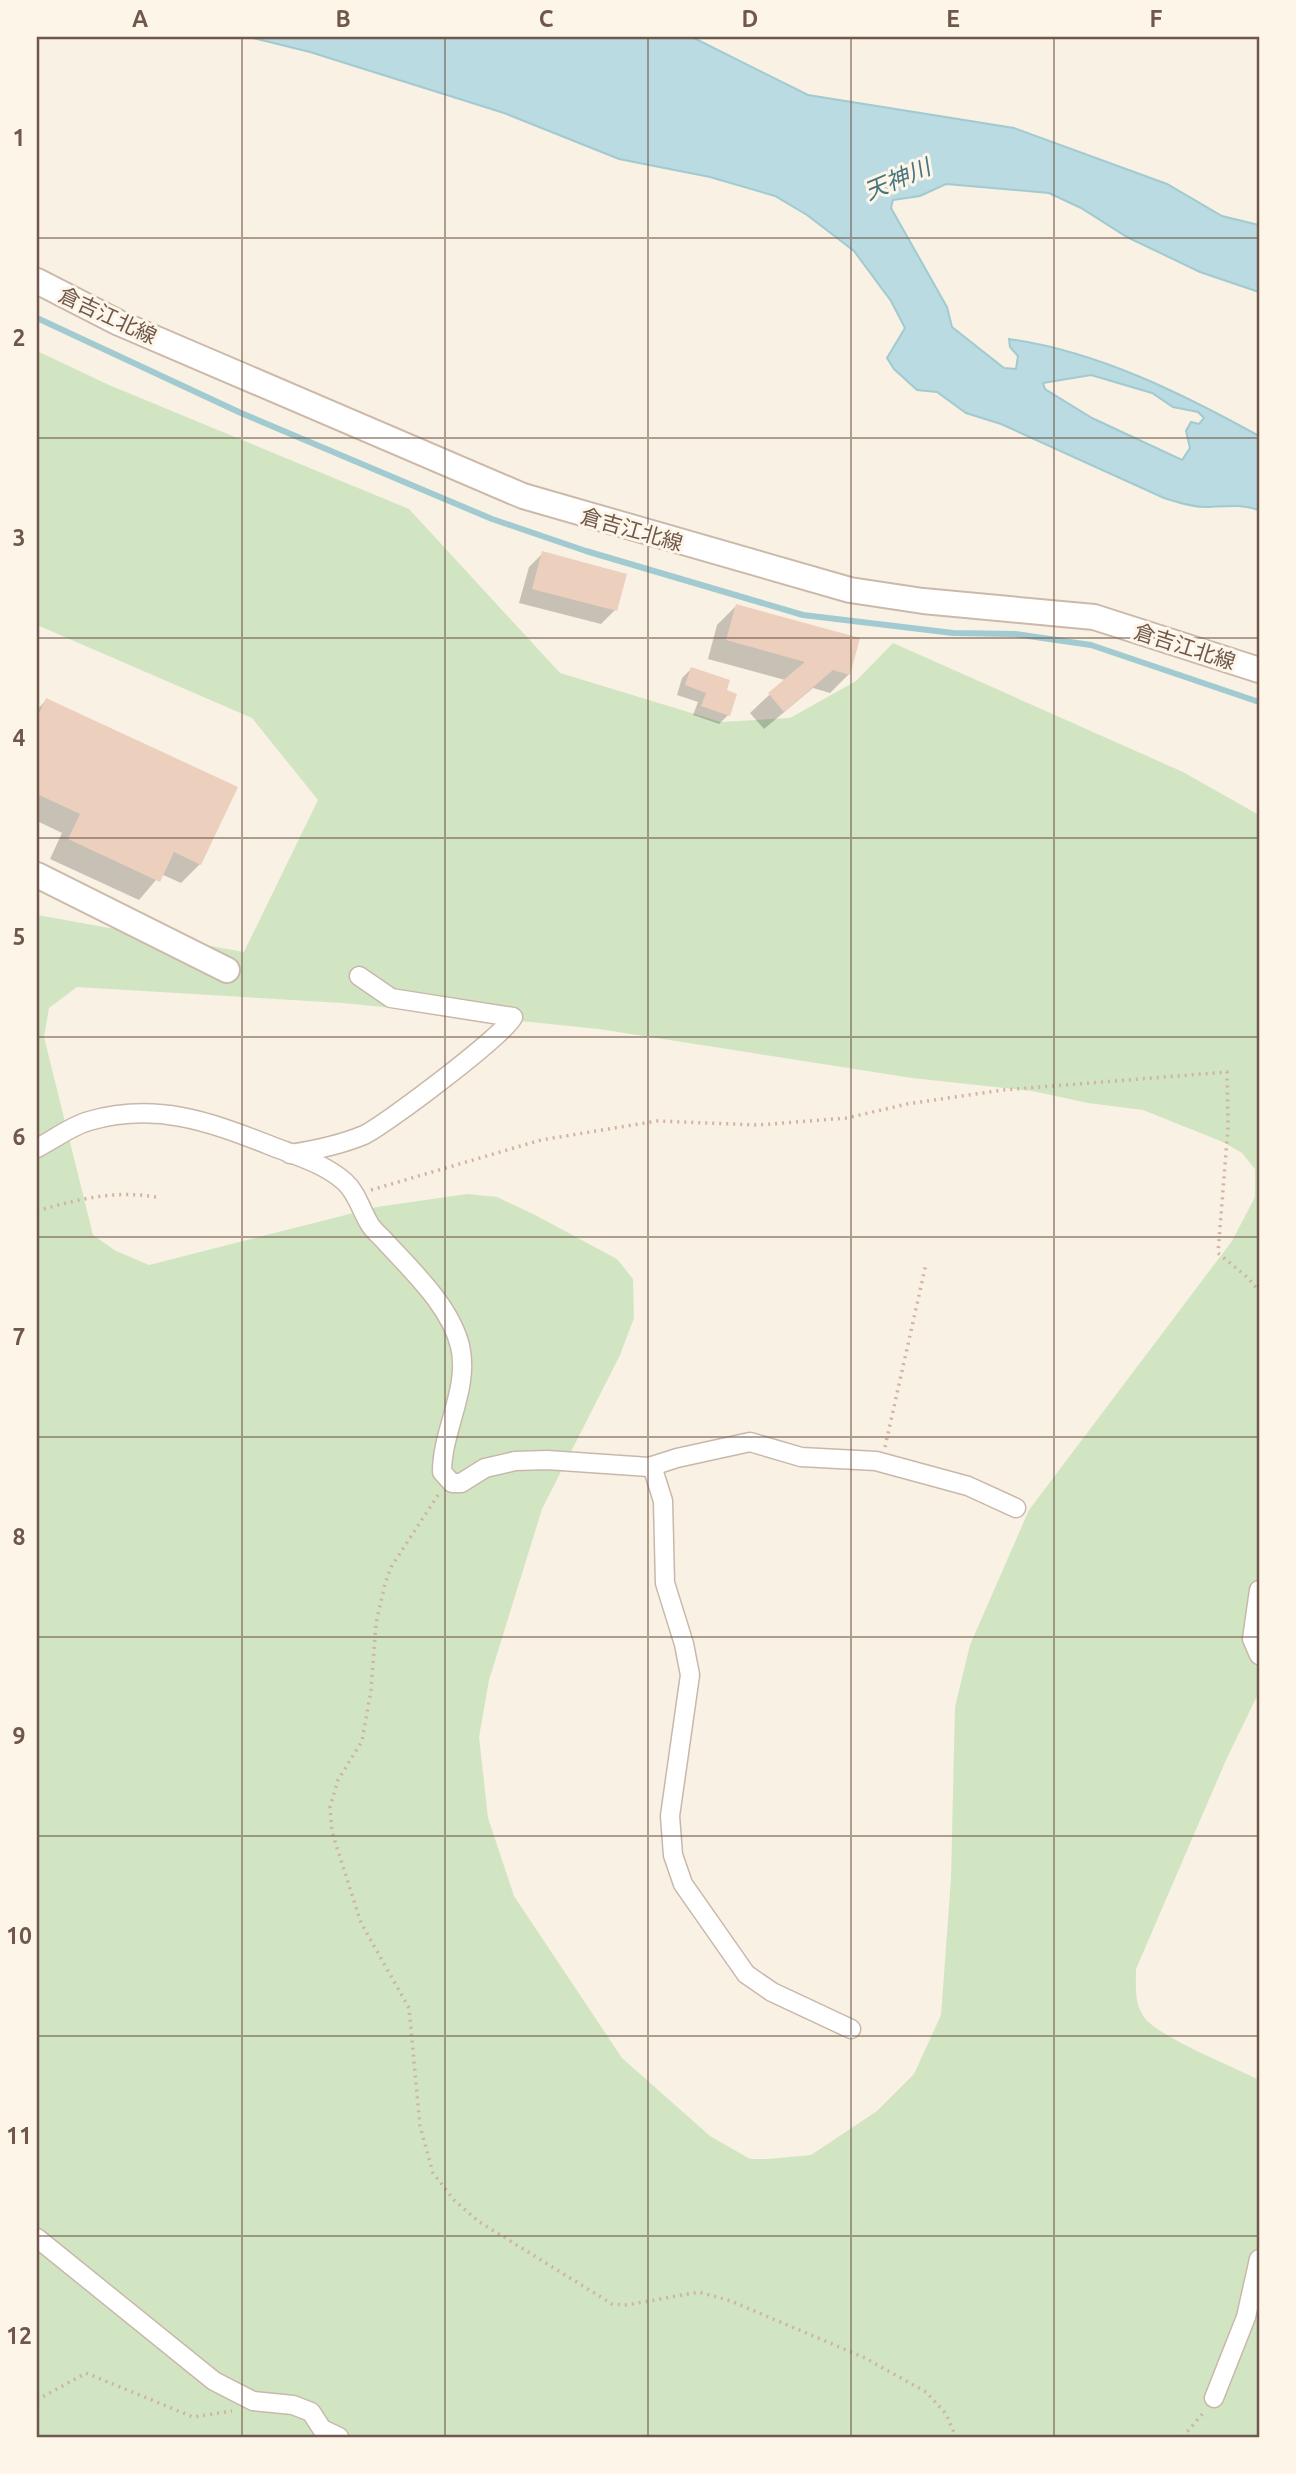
<svg xmlns="http://www.w3.org/2000/svg" width="1296" height="2474" font-family="Ubuntu,'Noto Sans JP',sans-serif">
<style>
.green{fill:#d1e5c3;fill-rule:evenodd}
.water{fill:#b9dbe1;stroke:#a1cad1;stroke-width:2;fill-rule:evenodd}
.shadow{fill:#0003}
.lines{fill:none;stroke-linecap:round;stroke-linejoin:round}
.stream{stroke:#a1cad1;stroke-width:6}
.building{fill:#ecd0bd}
.street-casing{stroke:#c9b8aa;stroke-width:21}
.secondary-casing{stroke:#ccb9a9;stroke-width:28}
.path{stroke:#d0b3a1;stroke-width:3.5;stroke-dasharray:2 5;stroke-linecap:butt}
.street{stroke:#fff;stroke-width:18}
.secondary{stroke:#fff;stroke-width:24}
.grid{fill:none;stroke:#6f584b;stroke-width:2;stroke-opacity:0.55}
.labels{text-anchor:middle;dominant-baseline:central;stroke-width:6;stroke-linejoin:round;paint-order:stroke}
.street-label{font-size:21px;fill:#6f584b;stroke:#fdf5e8}
.water-label{font-size:23px;font-style:italic;fill:#477680;stroke:#fdf5e8}
.neatline{fill:none;stroke:#6f584b;stroke-width:2.5}
.grid-label{font-size:23px;text-anchor:middle;font-weight:bold;fill:#6f584b}
</style>
<rect width="100%" height="100%" fill="#f9f1e3"/>
<path class="green" d="M37,351L109,385L409,509L560,673L721,722L790,718L856,681L893,643L1183,772L1259,815V1692L1226,1760L1136,1969C1136,1986 1134,2003 1144,2017C1158,2037 1234,2067 1259,2080V2437H37V915L244,952L318,800L252,718L37,625ZM77,987L343,1003L599,1029L912,1078L1032,1091L1088,1103L1143,1110L1223,1142L1242,1153L1255,1169V1197L1232,1241L1029,1510L970,1645L955,1707L951,1879L941,2015L914,2074L877,2111L811,2155L768,2159H750L710,2136L622,2058L514,1896L488,1818L479,1737L489,1680L542,1509L620,1355L634,1318L633,1279L617,1259L535,1215L497,1197L467,1194L377,1207L149,1265L116,1251L93,1235L44,1037L49,1008Z"/>
<path class="water" d="M249,37H692L808,95L1014,128L1167,184L1222,216L1259,225V292L1200,272L1127,237L1081,208L1049,193L946,184L920,196L893,200L891,208L947,307L952,327L1004,368L1016,369L1018,356L1010,347L1009,339C1097,351 1183,394 1259,436V510C1241,504 1228,506 1209,507C1194,508 1178,502 1164,498L1001,424L966,413L937,392L917,390L894,369L887,358L905,328L891,301L854,251L807,215L775,196L710,177L619,159L504,113L310,52ZM1091,375L1152,393L1173,407L1198,412L1204,418L1199,424L1191,422L1186,431L1190,448L1182,460L1092,418L1045,389L1043,383Z"/>
<g class="shadow">
<polygon points="543,553 615,610 601,624 519,603 529,567"/>
<polygon points="736,606 849,674 830,693 813,688 764,729 750,713 785,680 708,659 717,625"/>
<polygon points="691,669 725,691 728,715 719,724 693,715 698,702 677,695 682,678"/>
<polygon points="46,700 200,864 181,883 161,874 139,900 50,859 62,833 37,821 37,710"/>
</g>
<g class="lines">
<polyline class="stream" points="37,318 241,413 492,519 586,551 803,615 953,633 1015,634 1091,645 1259,702"/>
</g>
<g class="building">
<polygon points="542,551 627,574 617,611 532,589"/>
<polygon points="736,604 860,638 850,675 833,670 784,712 768,693 805,662 726,640"/>
<polygon points="691,667 730,680 727,690 737,694 730,716 701,706 706,693 685,685"/>
<polygon points="46,698 238,787 201,865 174,852 160,882 68,839 80,814 37,794 37,718"/>
</g>
<g class="lines">
<g class="street-casing">
<g id="street">
<path d="M37,1148C53,1140 71,1126 89,1121C155,1102 208,1121 269,1145C294,1155 324,1163 345,1182C357,1193 361,1210 369,1223C372,1229 378,1234 383,1239C410,1269 450,1305 460,1346C470,1388 442,1430 442,1472L452,1483H461L485,1468L515,1461L547,1460L649,1467L677,1458L750,1442L801,1457L876,1461L968,1486L1016,1508"/>
<path d="M290,1154C316,1150 340,1145 364,1135C385,1125 506,1034 513,1017L391,998L359,976"/>
<polyline points="652,1466 663,1501 665,1583 684,1644 690,1675 670,1816 673,1855 683,1884 746,1974 772,1992 851,2029"/>
<polyline points="1259,1590 1252,1639 1259,1655"/>
<polyline points="37,2238 214,2381 253,2401 293,2405 311,2412 322,2429 339,2437"/>
<polyline points="1214,2398 1246,2317 1259,2259"/>
</g>
</g>
<g class="secondary-casing">
<g id="secondary">
<polyline points="37,281 119,323 523,496 850,590 923,601 1094,617 1259,670"/>
<polyline points="37,875 227,970"/>
</g>
</g>
<g class="path">
<polyline points="371,1190 541,1140 657,1121 758,1125 847,1118 907,1104 1003,1090 1227,1072 1228,1127 1218,1253 1247,1277 1259,1291"/>
<path d="M37,1211C78,1199 118,1189 161,1198"/>
<polyline points="885,1447 926,1264"/>
<polyline points="438,1495 391,1567 385,1584 376,1623 371,1690 362,1741 338,1780 330,1807 332,1832 361,1923 409,2008 420,2126 433,2173 454,2200 478,2221 612,2304 627,2305 699,2292 731,2301 865,2358 926,2392 946,2414 956,2437"/>
<polyline points="37,2400 86,2373 193,2417 232,2411"/>
<polyline points="1183,2437 1204,2412"/>
</g>
<use href="#street" class="street"/>
<use href="#secondary" class="secondary"/>
</g>
<path class="grid" d="M242,37V2437M445,37V2437M648,37V2437M851,37V2437M1054,37V2437M37,238H1259M37,438H1259M37,638H1259M37,838H1259M37,1037H1259M37,1237H1259M37,1437H1259M37,1637H1259M37,1836H1259M37,2036H1259M37,2236H1259"/>
<g class="labels">
<g class="street-label">
<text transform="translate(108 315) rotate(25)">倉吉江北線</text>
<text transform="translate(632 529) rotate(16)">倉吉江北線</text>
<text transform="translate(1185 646) rotate(18)">倉吉江北線</text>
</g>
<g class="water-label">
<text transform="translate(897 179) rotate(-23)">天神川</text>
</g>
</g>
<rect width="1296" height="2474" fill="none" stroke="#fdf5e8" stroke-width="77"/>
<rect x="38" y="38" width="1220" height="2398" class="neatline"/>
<g class="grid-label">
<text x="140" y="27">A</text>
<text x="343" y="27">B</text>
<text x="546" y="27">C</text>
<text x="750" y="27">D</text>
<text x="953" y="27">E</text>
<text x="1156" y="27">F</text>
<text x="19" y="146">1</text>
<text x="19" y="346">2</text>
<text x="19" y="546">3</text>
<text x="19" y="746">4</text>
<text x="19" y="945">5</text>
<text x="19" y="1145">6</text>
<text x="19" y="1345">7</text>
<text x="19" y="1545">8</text>
<text x="19" y="1744">9</text>
<text x="19" y="1944">10</text>
<text x="19" y="2144">11</text>
<text x="19" y="2344">12</text>
</g>
</svg>
